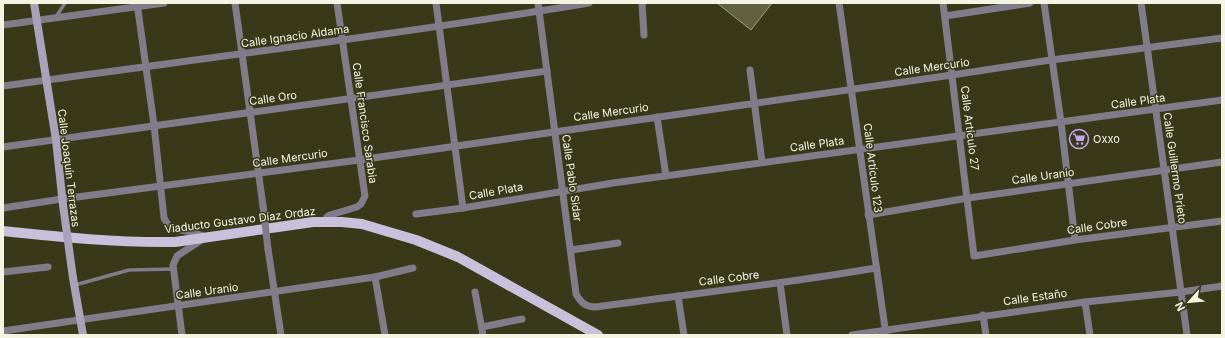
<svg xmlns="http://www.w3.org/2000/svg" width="1225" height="338" font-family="Inter,sans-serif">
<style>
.building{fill:#616141;stroke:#9fa07d}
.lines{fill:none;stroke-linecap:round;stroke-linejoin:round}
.lane{stroke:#807c8a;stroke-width:3.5}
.street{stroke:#807c8a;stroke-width:7}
.secondary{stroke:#a9a2b8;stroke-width:8}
.primary{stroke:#c9c0dc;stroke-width:10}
.street-bridge{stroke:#807c8a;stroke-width:7}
.secondary-bridge{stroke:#a9a2b8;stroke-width:8}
.labels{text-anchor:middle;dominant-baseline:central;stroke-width:3;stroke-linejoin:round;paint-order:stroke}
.street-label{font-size:11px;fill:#f4f4e2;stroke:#39391a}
.poi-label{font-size:11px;fill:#f4f4e2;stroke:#39391a;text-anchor:start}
</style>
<rect width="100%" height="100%" fill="#39391a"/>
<polygon class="building" points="717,3 772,3 751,30"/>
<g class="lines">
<g class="lane">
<polyline points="56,17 65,3"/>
<polyline points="75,285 129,270 173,269"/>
</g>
<g class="street">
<polyline points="137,3 154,125 164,218 170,228 192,232 206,237"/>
<polyline points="235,3 263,206"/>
<polyline points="436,3 463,208"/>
<path d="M538,3L576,294C581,303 586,307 596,307C689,294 783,284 876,268"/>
<polyline points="642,3 644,35"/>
<polyline points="839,3 886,335"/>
<polyline points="943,3 974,256 1075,240 1222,221"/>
<polyline points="1044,3 1061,122 1075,240"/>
<polyline points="1141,3 1187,335"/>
<polyline points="945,16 1030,3"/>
<polyline points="3,25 164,3"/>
<polyline points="750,70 762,162"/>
<path d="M3,86C198,59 394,35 589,3"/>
<polyline points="657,117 666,176"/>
<polyline points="3,147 547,71"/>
<polyline points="3,208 62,199 359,160 952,75 1051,60 1222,38"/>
<polyline points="416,214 463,208 613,183 1222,100"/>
<polyline points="868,215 968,198 1222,162"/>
<polyline points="325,222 327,217 330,215 357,207 361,204 365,196 337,3"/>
<polyline points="268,249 281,335"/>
<polyline points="571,250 618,243"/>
<polyline points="3,272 48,267"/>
<polyline points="375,277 385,335"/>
<polyline points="780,283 787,335"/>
<polyline points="475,292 483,335"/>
<polyline points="678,296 684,335"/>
<polyline points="1085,302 1090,335"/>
<polyline points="983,315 986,335"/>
<polyline points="482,327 522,319"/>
<polyline points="3,331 375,277 413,268"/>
<polyline points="182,335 173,265 177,256 203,239"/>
<polyline points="852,335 1085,302 1181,292 1222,286"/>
</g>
<g class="secondary">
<polyline points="34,3 56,140 63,205"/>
<polyline points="73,278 83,335"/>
</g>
<path class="primary" d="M3,231C60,237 117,243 175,242L313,222H342L362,224L416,240L458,257L598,335"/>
<polyline class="street-bridge" points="263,206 268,249"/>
<polyline class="secondary-bridge" points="63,205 73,278"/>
</g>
<defs>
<g id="supermarket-ring" transform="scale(1)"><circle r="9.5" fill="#39391a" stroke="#c1a8f3" stroke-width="1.5"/><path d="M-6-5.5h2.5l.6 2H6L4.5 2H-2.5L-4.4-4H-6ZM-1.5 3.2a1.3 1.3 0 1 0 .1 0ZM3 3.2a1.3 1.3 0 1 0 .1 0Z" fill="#c1a8f3"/></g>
</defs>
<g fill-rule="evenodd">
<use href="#supermarket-ring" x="1079" y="139"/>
</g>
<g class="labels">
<g class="street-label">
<text transform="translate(295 36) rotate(-8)">Calle Ignacio Aldama</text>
<text transform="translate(932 67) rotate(-8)">Calle Mercurio</text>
<text transform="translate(273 98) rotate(-8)">Calle Oro</text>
<text transform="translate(1138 101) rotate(-8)">Calle Plata</text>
<text transform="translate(611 112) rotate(-8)">Calle Mercurio</text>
<text transform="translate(365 123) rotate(82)">Calle Francisco Sarabia</text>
<text transform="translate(970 128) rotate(83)">Calle Artículo 27</text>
<text transform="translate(817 144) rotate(-8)">Calle Plata</text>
<text transform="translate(290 158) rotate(-8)">Calle Mercurio</text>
<text transform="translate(69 168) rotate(83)">Calle Joaquín Terrazas</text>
<text transform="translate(873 168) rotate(83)">Calle Artículo 123</text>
<text transform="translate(1175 168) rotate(82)">Calle Guillermo Prieto</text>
<text transform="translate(1043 176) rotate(-8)">Calle Uranio</text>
<text transform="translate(572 178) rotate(82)">Calle Pablo Sidar</text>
<text transform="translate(496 191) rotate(-10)">Calle Plata</text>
<text transform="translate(240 220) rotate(-7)">Viaducto Gustavo Díaz Ordaz</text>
<text transform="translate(1097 226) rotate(-8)">Calle Cobre</text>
<text transform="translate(729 278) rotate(-7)">Calle Cobre</text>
<text transform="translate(207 291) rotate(-8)">Calle Uranio</text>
<text transform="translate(1035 297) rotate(-8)">Calle Estaño</text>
</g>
<g class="poi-label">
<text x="1093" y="139">Oxxo</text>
</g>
</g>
<rect width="1225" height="338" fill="none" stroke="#f4f4e2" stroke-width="8"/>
<g transform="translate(1189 302) rotate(243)" stroke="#39391a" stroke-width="3" paint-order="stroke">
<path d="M0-3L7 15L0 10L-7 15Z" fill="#f4f4e2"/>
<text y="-6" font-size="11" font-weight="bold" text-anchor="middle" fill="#f4f4e2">N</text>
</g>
</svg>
